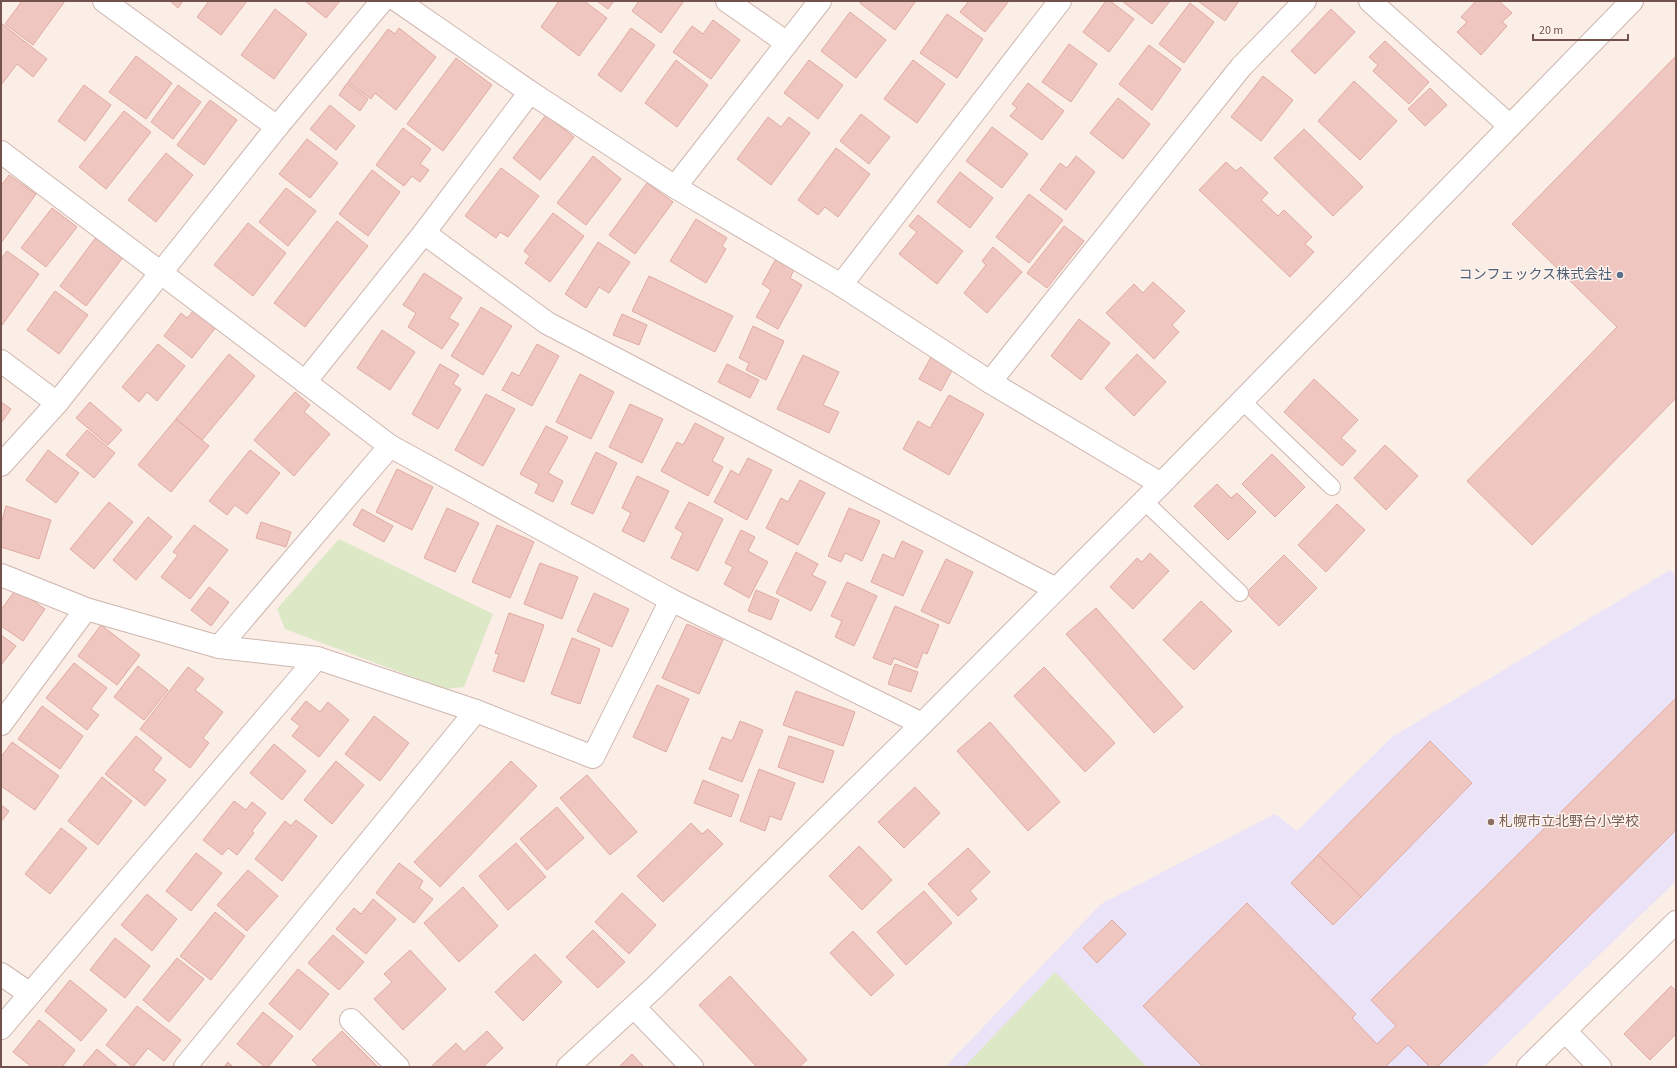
<svg xmlns="http://www.w3.org/2000/svg" width="1677" height="1068" font-family="'Source Sans 3','Noto Sans JP',sans-serif">
<style>
.education{fill:#ebe3f7}
.green{fill:#dce8c6}
.building{fill:#efc7c0;stroke:#e0aaa1}
.lines{fill:none;stroke-linecap:round;stroke-linejoin:round}
.service-casing{stroke:#ceb6b0;stroke-width:18}
.minor-casing{stroke:#ceb6b0;stroke-width:24}
.service{stroke:#fff;stroke-width:16}
.minor{stroke:#fff;stroke-width:22}
.service-dot{fill:#5c6f8a;stroke:#fef3ed;stroke-width:1.5}
.education-dot{fill:#8d6e63;stroke:#fef3ed;stroke-width:1.5}
.labels{text-anchor:middle;dominant-baseline:central;stroke-width:3;stroke-linejoin:round;paint-order:stroke}
.service-label{font-size:14px;fill:#4e5e75;stroke:#fef3ed;text-anchor:end}
.education-label{font-size:14px;fill:#785e54;stroke:#fef3ed;text-anchor:start}
</style>
<rect width="100%" height="100%" fill="#fbeee6"/>
<polygon class="education" points="1670,570 1676,575 1676,881 1483,1067 945,1067 1101,904 1275,814 1297,831 1392,737"/>
<g class="green">
<polygon points="339,539 493,614 464,687 445,689 285,629 277,609"/>
<polygon points="1055,972 1147,1067 964,1067"/>
</g>
<g class="building">
<polygon points="22,1 65,1 33,45 5,24"/>
<polygon points="170,1 183,1 178,8"/>
<polygon points="209,1 247,1 221,35 197,17"/>
<polygon points="305,1 340,1 326,18"/>
<polygon points="559,1 584,1 607,18 579,56 541,27"/>
<polygon points="597,1 614,1 608,9"/>
<polygon points="639,1 684,1 661,33 632,11"/>
<polygon points="862,1 916,1 895,30 860,3"/>
<polygon points="969,1 1009,1 985,32 960,12"/>
<polygon points="1106,1 1110,1 1134,19 1109,52 1083,32"/>
<polygon points="1122,1 1170,1 1152,24"/>
<polygon points="1198,1 1239,1 1225,21"/>
<polygon points="1476,1 1499,1 1512,13 1502,22 1507,26 1481,55 1457,32 1467,22 1461,17"/>
<polygon points="1190,3 1214,22 1184,63 1159,44"/>
<polygon points="275,9 307,34 274,79 241,55"/>
<polygon points="1331,9 1355,32 1315,74 1291,51"/>
<polygon points="850,12 886,40 856,78 821,51"/>
<polygon points="947,14 983,39 957,78 920,53"/>
<polygon points="713,20 740,40 711,79 673,52 692,26 703,34"/>
<polygon points="1,23 47,59 33,77 17,64 1,85"/>
<polygon points="399,28 436,57 396,110 375,93 371,99 348,82 388,29 395,34"/>
<polygon points="631,28 655,45 621,92 598,75"/>
<polygon points="1385,41 1429,82 1409,104 1373,71 1378,65 1369,57"/>
<polygon points="1069,44 1097,64 1071,102 1042,82"/>
<polygon points="1149,45 1181,69 1152,110 1119,84"/>
<polygon points="136,56 172,83 146,119 109,92"/>
<polygon points="1676,56 1676,398 1532,545 1467,481 1617,327 1512,224"/>
<polygon points="456,58 492,85 443,151 407,124"/>
<polygon points="676,60 708,85 677,127 645,103"/>
<polygon points="809,60 843,85 818,119 784,93"/>
<polygon points="913,60 945,84 917,123 884,99"/>
<polygon points="1263,76 1293,100 1261,141 1231,117"/>
<polygon points="1354,81 1397,121 1360,160 1318,121"/>
<polygon points="347,83 368,99 360,111 339,95"/>
<polygon points="1028,83 1064,111 1042,140 1010,116 1017,108 1012,104"/>
<polygon points="84,85 111,105 85,141 58,121"/>
<polygon points="178,85 201,102 173,139 151,122"/>
<polygon points="1430,88 1447,105 1425,126 1408,109"/>
<polygon points="1118,98 1150,124 1123,159 1090,133"/>
<polygon points="210,100 237,120 204,165 177,145"/>
<polygon points="330,105 355,126 336,150 310,129"/>
<polygon points="124,111 151,132 106,189 79,167"/>
<polygon points="861,114 890,137 869,164 840,141"/>
<polygon points="546,115 574,137 540,180 513,158"/>
<polygon points="768,117 781,127 789,117 810,133 771,185 737,159"/>
<polygon points="992,127 1028,154 1002,188 966,161"/>
<polygon points="403,128 431,149 420,164 429,170 420,182 412,176 404,186 376,165"/>
<polygon points="1304,129 1363,187 1333,216 1274,158"/>
<polygon points="307,139 338,163 310,198 279,174"/>
<polygon points="836,148 870,174 838,217 825,207 818,215 798,200"/>
<polygon points="166,153 193,175 156,222 128,200"/>
<polygon points="593,156 621,179 586,225 557,203"/>
<polygon points="1076,156 1095,172 1066,210 1040,190 1060,163 1067,168"/>
<polygon points="1226,162 1236,171 1241,167 1268,193 1261,200 1278,216 1284,210 1312,237 1305,244 1314,252 1290,277 1199,190"/>
<polygon points="501,168 539,196 508,237 500,232 496,238 465,216"/>
<polygon points="372,170 400,192 368,236 339,214"/>
<polygon points="960,172 993,198 970,228 937,202"/>
<polygon points="9,175 36,194 1,243 1,186"/>
<polygon points="647,183 673,202 635,254 609,235"/>
<polygon points="286,188 316,211 288,246 259,222"/>
<polygon points="1029,194 1063,220 1029,263 996,237"/>
<polygon points="52,208 77,227 46,267 21,248"/>
<polygon points="553,213 584,236 550,282 525,263 530,256 524,251"/>
<polygon points="918,215 963,251 937,284 899,254 917,232 909,226"/>
<polygon points="696,219 727,238 722,246 726,249 706,283 670,261"/>
<polygon points="337,221 368,246 305,327 274,303"/>
<polygon points="248,223 286,253 253,296 214,265"/>
<polygon points="1064,226 1084,241 1047,288 1027,273"/>
<polygon points="97,236 124,256 86,306 60,286"/>
<polygon points="598,242 630,262 609,293 599,287 586,308 565,294"/>
<polygon points="993,247 1022,272 987,313 964,293 986,265 982,261"/>
<polygon points="7,251 39,274 2,325 1,324 1,259"/>
<polygon points="777,257 795,267 790,278 802,285 778,329 756,317 771,290 762,284"/>
<polygon points="424,273 462,298 449,318 459,324 442,349 408,327 416,313 403,305"/>
<polygon points="649,276 733,316 715,352 632,311"/>
<polygon points="1153,282 1185,311 1172,325 1179,332 1154,359 1106,313 1134,284 1143,293"/>
<polygon points="55,291 88,315 59,354 27,330"/>
<polygon points="481,307 512,326 483,375 451,356"/>
<polygon points="194,310 216,327 192,358 164,336 181,313 187,318"/>
<polygon points="622,314 647,325 639,345 613,335"/>
<polygon points="1079,319 1110,343 1081,380 1051,356"/>
<polygon points="753,326 784,341 766,380 746,370 749,363 739,358"/>
<polygon points="382,330 415,352 390,390 357,368"/>
<polygon points="158,344 185,366 157,401 147,392 139,402 122,387"/>
<polygon points="537,344 559,356 532,406 502,390 512,372 519,376"/>
<polygon points="933,353 955,365 941,391 919,379"/>
<polygon points="229,354 255,376 202,440 176,419"/>
<polygon points="1137,354 1166,382 1134,416 1105,388"/>
<polygon points="803,355 839,372 823,405 839,412 829,433 777,409"/>
<polygon points="440,364 459,375 453,384 461,389 438,429 412,414"/>
<polygon points="727,364 759,380 750,398 718,382"/>
<polygon points="580,374 614,392 591,439 556,422"/>
<polygon points="1314,379 1358,420 1341,438 1356,451 1342,466 1284,412"/>
<polygon points="295,392 310,405 304,412 330,434 294,476 254,440"/>
<polygon points="486,394 515,409 483,466 455,450"/>
<polygon points="949,395 984,414 949,475 903,449 918,421 930,428"/>
<polygon points="1,402 11,409 1,423"/>
<polygon points="90,402 122,430 108,445 76,418"/>
<polygon points="630,404 663,419 642,463 609,447"/>
<polygon points="176,419 209,446 171,492 138,465"/>
<polygon points="695,423 724,438 712,461 723,467 708,496 661,471 677,442 683,445"/>
<polygon points="546,426 568,437 548,473 563,481 553,502 535,493 539,484 520,474"/>
<polygon points="87,430 115,453 94,478 66,455"/>
<polygon points="1385,445 1418,476 1386,510 1354,478"/>
<polygon points="48,450 79,473 56,503 26,480"/>
<polygon points="250,450 280,473 247,514 235,505 227,515 209,501"/>
<polygon points="596,452 617,463 593,514 571,504"/>
<polygon points="1272,454 1305,487 1275,517 1242,484"/>
<polygon points="748,458 772,470 747,520 714,502 731,470 739,475"/>
<polygon points="397,469 433,487 412,530 376,512"/>
<polygon points="637,476 669,491 644,542 622,531 631,513 622,508"/>
<polygon points="800,480 825,493 798,545 766,528 781,498 788,502"/>
<polygon points="1217,484 1231,498 1237,493 1256,512 1228,540 1194,506"/>
<polygon points="109,502 133,522 94,569 70,549"/>
<polygon points="689,502 723,519 698,571 671,558 683,533 675,528"/>
<polygon points="1337,504 1365,530 1326,572 1298,545"/>
<polygon points="6,506 51,520 39,559 1,547 1,524"/>
<polygon points="447,508 479,523 455,572 424,558"/>
<polygon points="849,508 880,521 862,561 845,553 841,562 828,556"/>
<polygon points="362,509 393,526 384,542 353,525"/>
<polygon points="148,517 172,537 136,580 113,560"/>
<polygon points="261,522 291,532 286,547 256,538"/>
<polygon points="194,525 228,550 190,599 161,577 178,555 173,552"/>
<polygon points="497,525 534,542 510,598 472,582"/>
<polygon points="741,530 755,537 748,551 768,562 749,598 724,584 733,567 725,563"/>
<polygon points="902,541 923,551 903,596 871,582 883,554 894,559"/>
<polygon points="796,552 818,564 812,575 826,582 811,611 776,593"/>
<polygon points="1150,553 1169,571 1133,609 1110,587 1137,558 1142,562"/>
<polygon points="1284,555 1317,588 1279,626 1246,593"/>
<polygon points="946,559 973,572 949,624 921,611"/>
<polygon points="540,563 578,577 562,619 524,604"/>
<polygon points="847,582 877,596 854,646 835,637 842,621 831,616"/>
<polygon points="209,587 229,602 211,626 191,610"/>
<polygon points="16,589 45,609 23,641 1,626 1,610"/>
<polygon points="756,590 779,600 771,620 748,611"/>
<polygon points="594,593 629,609 612,647 577,631"/>
<polygon points="1201,601 1232,631 1194,670 1163,640"/>
<polygon points="895,606 939,625 927,654 923,652 917,668 894,658 891,665 873,658"/>
<polygon points="1096,608 1183,707 1154,733 1066,634"/>
<polygon points="509,613 544,625 524,682 493,671 499,654 495,653"/>
<polygon points="687,624 723,640 699,694 662,678"/>
<polygon points="101,625 140,655 117,685 78,656"/>
<polygon points="1,635 16,646 1,665"/>
<polygon points="572,638 600,649 580,704 551,694"/>
<polygon points="74,663 107,688 91,709 99,715 87,730 46,698"/>
<polygon points="895,664 918,672 911,692 888,684"/>
<polygon points="138,666 168,690 144,720 114,697"/>
<polygon points="188,667 204,679 195,690 223,712 203,738 209,743 190,768 140,729"/>
<polygon points="1044,667 1115,743 1085,772 1014,696"/>
<polygon points="657,685 689,699 666,752 633,737"/>
<polygon points="796,691 855,712 843,746 783,725"/>
<polygon points="1676,698 1676,830 1437,1067 1430,1067 1408,1045 1385,1067 1203,1067 1143,1006 1247,903 1356,1014 1352,1018 1377,1044 1396,1026 1371,1000"/>
<polygon points="306,701 320,712 328,702 349,720 319,757 292,736 300,726 291,719"/>
<polygon points="42,706 83,736 60,769 18,739"/>
<polygon points="374,716 409,743 380,781 345,754"/>
<polygon points="740,721 763,730 742,782 709,769 722,737 732,741"/>
<polygon points="990,722 1060,802 1028,831 957,751"/>
<polygon points="136,736 162,758 153,770 166,780 145,806 105,774"/>
<polygon points="789,736 834,751 823,783 778,767"/>
<polygon points="1430,741 1472,783 1361,897 1318,855"/>
<polygon points="12,742 59,776 35,810 1,786 1,757"/>
<polygon points="274,744 306,771 282,800 250,773"/>
<polygon points="336,761 364,785 332,824 304,800"/>
<polygon points="511,761 537,786 440,887 414,862"/>
<polygon points="759,769 795,783 781,820 770,816 765,831 740,821"/>
<polygon points="587,775 637,832 610,855 560,798"/>
<polygon points="102,777 132,801 98,845 68,821"/>
<polygon points="703,780 739,795 731,817 694,803"/>
<polygon points="915,787 940,813 904,848 878,822"/>
<polygon points="234,801 246,810 252,802 266,813 252,831 254,833 237,855 228,848 222,855 203,840"/>
<polygon points="1,805 9,811 1,822"/>
<polygon points="557,807 584,838 547,870 520,839"/>
<polygon points="296,820 317,836 282,881 255,859 285,821 291,826"/>
<polygon points="691,823 702,834 708,829 723,844 663,902 637,876"/>
<polygon points="61,828 87,848 50,894 25,874"/>
<polygon points="516,843 546,877 508,910 479,876"/>
<polygon points="859,846 892,880 862,910 829,876"/>
<polygon points="968,848 990,872 970,891 977,899 958,916 928,884"/>
<polygon points="196,853 222,873 191,911 166,891"/>
<polygon points="1318,855 1361,897 1333,925 1291,883"/>
<polygon points="399,863 423,881 419,888 433,899 414,923 376,893"/>
<polygon points="248,870 278,896 247,931 217,905"/>
<polygon points="463,887 498,926 459,962 424,923"/>
<polygon points="924,891 952,923 906,965 877,932"/>
<polygon points="622,893 656,925 629,954 595,922"/>
<polygon points="147,894 177,919 152,951 121,925"/>
<polygon points="373,899 396,919 366,954 336,929 354,908 361,914"/>
<polygon points="215,912 245,936 211,980 180,956"/>
<polygon points="1112,920 1126,934 1097,963 1083,948"/>
<polygon points="593,930 625,962 598,988 566,957"/>
<polygon points="853,931 894,975 871,996 830,953"/>
<polygon points="333,935 364,962 339,990 308,963"/>
<polygon points="115,938 150,966 125,998 90,970"/>
<polygon points="410,950 446,989 403,1030 374,999 392,982 384,974"/>
<polygon points="535,954 562,982 523,1021 495,992"/>
<polygon points="177,958 204,979 169,1022 143,1000"/>
<polygon points="298,969 329,994 300,1030 269,1004"/>
<polygon points="730,976 807,1060 799,1067 757,1067 699,1005"/>
<polygon points="70,980 107,1010 81,1041 45,1011"/>
<polygon points="1671,986 1676,991 1676,1034 1650,1060 1624,1034"/>
<polygon points="137,1006 181,1040 164,1061 148,1048 133,1067 106,1045"/>
<polygon points="263,1012 293,1036 268,1067 265,1067 237,1044"/>
<polygon points="39,1020 75,1050 62,1067 32,1067 13,1052"/>
<polygon points="342,1031 378,1067 319,1067 312,1060"/>
<polygon points="487,1031 503,1048 483,1067 431,1067 456,1043 464,1052"/>
<polygon points="97,1049 118,1067 82,1067"/>
<polygon points="632,1054 644,1067 619,1067"/>
<polygon points="228,1062 233,1067 224,1067"/>
</g>
<g class="lines">
<g class="service-casing">
<g id="service">
<polyline points="1242,401 1332,487"/>
<polyline points="1144,501 1240,593"/>
</g>
</g>
<g class="minor-casing">
<g id="minor">
<polyline points="104,1 277,127"/>
<polyline points="398,1 530,92 675,187 841,285 990,382 1161,484"/>
<polyline points="727,1 787,43"/>
<polyline points="1370,1 1510,126"/>
<polyline points="1,152 390,446 671,600 922,724"/>
<polyline points="675,187 820,1"/>
<polyline points="424,233 547,323 1056,589"/>
<polyline points="841,285 1060,1"/>
<polyline points="1,361 57,403"/>
<polyline points="305,382 424,233 530,92"/>
<polyline points="990,382 1241,67 1305,1"/>
<polyline points="1,465 57,403 277,127 382,1"/>
<polyline points="1,575 86,609 219,647 317,658 476,711 593,757 671,600"/>
<polyline points="219,647 390,446"/>
<polyline points="1,724 86,609"/>
<polyline points="1,974 30,994"/>
<polyline points="634,1007 692,1067"/>
<polyline points="351,1020 398,1067"/>
<polyline points="1,1028 317,658"/>
<polyline points="1565,1031 1600,1067"/>
<polyline points="185,1067 476,711"/>
<polyline points="568,1067 655,987 922,724 1161,484 1632,1"/>
<polyline points="1528,1067 1676,922"/>
</g>
</g>
<use href="#service" class="service"/>
<use href="#minor" class="minor"/>
</g>
<circle class="service-dot" cx="1620" cy="275" r="4"/>
<circle class="education-dot" cx="1491" cy="822" r="4"/>
<g class="labels">
<g class="service-label">
<text x="1612" y="275">コンフェックス株式会社</text>
</g>
<g class="education-label">
<text x="1499" y="822">札幌市立北野台小学校</text>
</g>
</g>
<rect width="1677" height="1068" fill="none" stroke="#73514d" stroke-width="4"/>
<path d="M1533 34v6h95v-6" fill="none" stroke="#73514d" stroke-width="2"/>
<text x="1539" y="34" font-size="12" fill="#73514d" stroke="#fef3ed" stroke-width="3" paint-order="stroke">20 m</text>
</svg>
